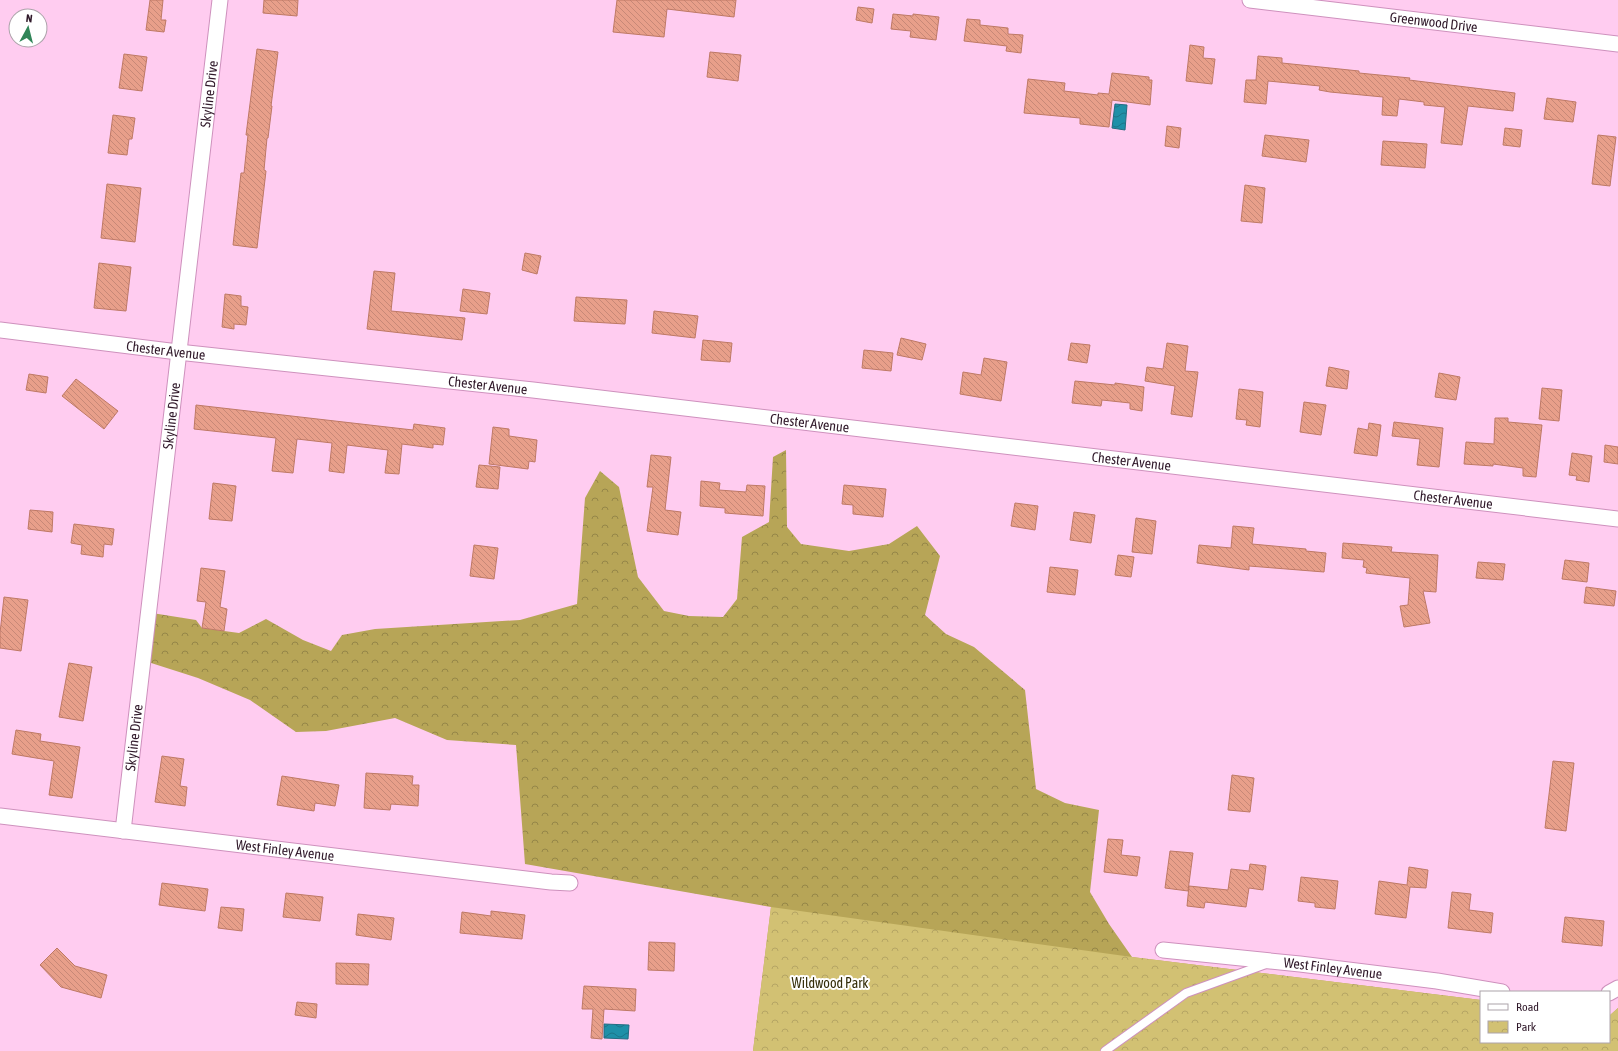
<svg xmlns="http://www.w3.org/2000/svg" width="1618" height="1051" font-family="'Asap Condensed',sans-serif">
<defs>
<pattern id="forest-crowns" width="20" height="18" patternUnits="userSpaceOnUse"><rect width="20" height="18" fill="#b7a557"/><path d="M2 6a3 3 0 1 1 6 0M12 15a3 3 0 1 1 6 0" fill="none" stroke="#958648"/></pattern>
<pattern id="park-crowns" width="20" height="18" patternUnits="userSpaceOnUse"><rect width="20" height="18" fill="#d2c173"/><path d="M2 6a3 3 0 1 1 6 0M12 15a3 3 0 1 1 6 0" fill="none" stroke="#b5a564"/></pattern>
<pattern id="water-waves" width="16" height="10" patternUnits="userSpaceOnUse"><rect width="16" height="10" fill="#1e90a8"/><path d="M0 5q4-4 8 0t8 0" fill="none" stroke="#1b7589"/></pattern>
<pattern id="building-back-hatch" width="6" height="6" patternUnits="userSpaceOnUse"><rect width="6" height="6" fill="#e89f8a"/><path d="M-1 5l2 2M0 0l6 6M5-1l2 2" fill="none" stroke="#c78877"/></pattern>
</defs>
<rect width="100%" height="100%" fill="#ffccf0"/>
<path fill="url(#forest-crowns)" d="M 786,450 L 787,527 L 801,544 L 849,551 L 889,544 L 917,526 L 940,556 L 925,615 L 946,634 L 974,647 L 1025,690 L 1036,789 L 1065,803 L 1099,810 L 1090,892 L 1109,924 L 1132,957 L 1481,1000 L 1481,1042 L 1609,1042 L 1609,1016 L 1618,1008 L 1618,1051 L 753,1051 L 771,907 L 525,864 L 516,745 L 447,740 L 395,718 L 326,731 L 296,732 L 250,700 L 198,678 L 148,662 L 152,613 L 196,620 L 202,628 L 239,633 L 266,619 L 303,640 L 331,651 L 342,635 L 375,629 L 520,620 L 577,604 L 585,498 L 600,471 L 619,487 L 638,577 L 664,611 L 689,616 L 723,617 L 737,599 L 742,537 L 769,522 L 773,457 Z"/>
<path fill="url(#park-crowns)" d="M 771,907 L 1132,957 L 1481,1000 L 1481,1042 L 1609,1042 L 1609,1016 L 1618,1008 L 1618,1051 L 753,1051 Z"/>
<path fill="url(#water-waves)" stroke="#236c82" d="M 1115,104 L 1127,105 L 1125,130 L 1112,128 Z
M 604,1024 L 629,1025 L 628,1039 L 604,1038 Z"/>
<path fill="url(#building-back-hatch)" stroke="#be7965" d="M 150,0 L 163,0 L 161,20 L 166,20 L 164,32 L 146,30 Z
M 264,0 L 298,0 L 297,16 L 263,13 Z
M 617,0 L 736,0 L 734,17 L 667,9 L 664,37 L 613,32 Z
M 858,7 L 874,9 L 872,23 L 856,20 Z
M 893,14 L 913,16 L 913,14 L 939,17 L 936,40 L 910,37 L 911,31 L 891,29 Z
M 967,19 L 980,20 L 980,25 L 1008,28 L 1008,34 L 1023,35 L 1021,53 L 1006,51 L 1007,46 L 964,41 Z
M 1190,45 L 1204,47 L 1203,58 L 1215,59 L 1212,84 L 1186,81 Z
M 257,49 L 278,52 L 271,106 L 272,106 L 268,138 L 267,138 L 264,170 L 266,171 L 257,248 L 233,245 L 241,173 L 244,173 L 248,135 L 246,135 Z
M 710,52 L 741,55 L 738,81 L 707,77 Z
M 124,54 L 147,57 L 142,91 L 119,88 Z
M 1258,56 L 1282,58 L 1282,63 L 1359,71 L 1359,73 L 1410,78 L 1409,80 L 1515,93 L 1513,111 L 1468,106 L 1462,145 L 1441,143 L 1445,107 L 1424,105 L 1424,102 L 1399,99 L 1397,116 L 1382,115 L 1383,97 L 1330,92 L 1319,90 L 1320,86 L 1268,81 L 1266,104 L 1244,102 L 1246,80 L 1256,80 Z
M 1112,73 L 1149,77 L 1149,80 L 1152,80 L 1150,105 L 1112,100 L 1109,127 L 1080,124 L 1080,118 L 1024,113 L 1028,79 L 1065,83 L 1064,91 L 1098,95 L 1098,93 L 1109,94 Z
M 1547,98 L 1576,102 L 1573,122 L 1544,119 Z
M 113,115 L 135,118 L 132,139 L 129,139 L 127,155 L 108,153 Z
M 1167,126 L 1181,128 L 1179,148 L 1165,146 Z
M 1505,128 L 1522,130 L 1520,147 L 1503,145 Z
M 1265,135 L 1309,140 L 1306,162 L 1262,156 Z
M 1598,135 L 1616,137 L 1610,186 L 1592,184 Z
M 1383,141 L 1427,144 L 1425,168 L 1381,165 Z
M 107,184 L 141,188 L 135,242 L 101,238 Z
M 1245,185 L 1265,188 L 1262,223 L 1241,221 Z
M 525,253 L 541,256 L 537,274 L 522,270 Z
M 99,263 L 131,267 L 126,311 L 94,308 Z
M 374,271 L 395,273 L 391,311 L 465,318 L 462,340 L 367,329 Z
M 463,289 L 490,293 L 487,314 L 460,311 Z
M 225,294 L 241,296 L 241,306 L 248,307 L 246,325 L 234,324 L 234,329 L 222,327 Z
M 576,297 L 627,300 L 625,324 L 574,321 Z
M 654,311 L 698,316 L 695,338 L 652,333 Z
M 901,338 L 926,344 L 922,360 L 897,355 Z
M 703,340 L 732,343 L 730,362 L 701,360 Z
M 1071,343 L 1090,345 L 1087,363 L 1068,360 Z
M 1167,343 L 1188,346 L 1185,371 L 1198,372 L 1192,417 L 1171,414 L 1175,386 L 1145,381 L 1147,367 L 1163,369 Z
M 864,350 L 893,353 L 891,371 L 862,368 Z
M 984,358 L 1007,362 L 1001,401 L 960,394 L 963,372 L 981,375 Z
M 1329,367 L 1349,371 L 1347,389 L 1326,386 Z
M 1439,373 L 1460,377 L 1456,400 L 1435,397 Z
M 29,374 L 48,377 L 46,393 L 26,390 Z
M 76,379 L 118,411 L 104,429 L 62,396 Z
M 1075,381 L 1115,385 L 1115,383 L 1144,387 L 1142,411 L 1130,409 L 1130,403 L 1102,400 L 1101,406 L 1072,403 Z
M 1542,388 L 1562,390 L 1559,421 L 1539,419 Z
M 1239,389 L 1263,392 L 1260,427 L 1246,425 L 1247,420 L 1236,419 Z
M 1304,402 L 1326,405 L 1321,435 L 1300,432 Z
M 196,405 L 413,430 L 414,424 L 445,428 L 443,445 L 433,444 L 433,448 L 402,444 L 399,474 L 385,473 L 388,450 L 347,445 L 344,473 L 329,471 L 332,443 L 297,439 L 293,473 L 272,471 L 276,438 L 194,429 Z
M 1495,418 L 1508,418 L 1508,422 L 1542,425 L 1536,477 L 1523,476 L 1523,468 L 1493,464 L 1493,466 L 1464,464 L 1466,442 L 1494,444 Z
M 1394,422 L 1443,428 L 1439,467 L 1417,465 L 1420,439 L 1392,436 Z
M 1369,423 L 1381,425 L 1377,456 L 1354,453 L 1358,428 L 1368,430 Z
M 493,427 L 509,429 L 509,436 L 537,440 L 535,462 L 529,461 L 528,469 L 489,464 Z
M 1605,445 L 1618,447 L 1618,464 L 1604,462 Z
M 1572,453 L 1592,456 L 1589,482 L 1576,480 L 1577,476 L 1569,475 Z
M 651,455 L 671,457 L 665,510 L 681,512 L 678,535 L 647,531 L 653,487 L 647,487 Z
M 479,465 L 500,467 L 498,489 L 476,487 Z
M 701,481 L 720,483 L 719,490 L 746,492 L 747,485 L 765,486 L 763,516 L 725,513 L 725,508 L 700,506 Z
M 213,483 L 236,486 L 232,521 L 209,519 Z
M 844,485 L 886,489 L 883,517 L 853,514 L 853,505 L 842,504 Z
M 1015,503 L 1038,506 L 1035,530 L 1011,526 Z
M 30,510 L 53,512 L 52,532 L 28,529 Z
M 1074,512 L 1095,515 L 1091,543 L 1070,540 Z
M 1136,518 L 1156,521 L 1152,554 L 1132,552 Z
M 74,524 L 114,529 L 112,545 L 104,544 L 103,557 L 81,554 L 82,545 L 71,543 Z
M 1233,526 L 1254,528 L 1252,544 L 1306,549 L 1306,551 L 1326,553 L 1324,572 L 1249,566 L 1249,570 L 1197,563 L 1199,545 L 1231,548 Z
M 1343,543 L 1392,547 L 1391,552 L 1438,555 L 1436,592 L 1423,591 L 1430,623 L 1404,627 L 1400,606 L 1408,605 L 1410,578 L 1366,573 L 1367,568 L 1363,567 L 1364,560 L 1342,558 Z
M 474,545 L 498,548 L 494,579 L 470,576 Z
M 1118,555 L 1134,557 L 1131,577 L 1115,575 Z
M 1565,560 L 1589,563 L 1587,582 L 1562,579 Z
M 1478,562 L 1505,564 L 1503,580 L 1476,578 Z
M 1050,567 L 1078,570 L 1075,595 L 1047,592 Z
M 201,568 L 225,571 L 220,607 L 227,609 L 224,631 L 202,628 L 206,602 L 197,601 Z
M 1586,587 L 1616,591 L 1614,606 L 1584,603 Z
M 4,597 L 28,600 L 21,651 L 0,648 L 0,633 Z
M 69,663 L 92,667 L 83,721 L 59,717 Z
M 16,730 L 41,734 L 40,741 L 80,747 L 72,798 L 49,795 L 54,761 L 12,754 Z
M 162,756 L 184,759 L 180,786 L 187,787 L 185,806 L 155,802 Z
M 1553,761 L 1574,763 L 1566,831 L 1545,828 Z
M 366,773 L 413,776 L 412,785 L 419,785 L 418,806 L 391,804 L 390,810 L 364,808 Z
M 1232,775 L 1254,778 L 1250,812 L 1228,810 Z
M 282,776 L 339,785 L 335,806 L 315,803 L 314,811 L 277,805 Z
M 1108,839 L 1123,840 L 1121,855 L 1140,857 L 1137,876 L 1104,872 Z
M 1170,851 L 1193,853 L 1188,891 L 1165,888 Z
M 1250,864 L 1266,866 L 1263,890 L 1249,888 L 1246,907 L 1205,902 L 1204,908 L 1187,906 L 1189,886 L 1228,890 L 1231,869 L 1249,871 Z
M 1409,867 L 1428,870 L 1426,888 L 1410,887 L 1406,918 L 1375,914 L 1379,881 L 1407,885 Z
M 1301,877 L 1338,881 L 1335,909 L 1315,907 L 1315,903 L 1298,901 Z
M 162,883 L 208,889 L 205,911 L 159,905 Z
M 1452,892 L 1471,894 L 1469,910 L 1493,913 L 1491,933 L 1448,928 Z
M 286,893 L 323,897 L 320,921 L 283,917 Z
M 221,907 L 244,909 L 242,931 L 218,928 Z
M 491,911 L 525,915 L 522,939 L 460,933 L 462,912 L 491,916 Z
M 358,914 L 394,918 L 391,940 L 356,935 Z
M 1565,917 L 1604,921 L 1602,946 L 1562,942 Z
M 649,942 L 675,943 L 674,971 L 648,970 Z
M 57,948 L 75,966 L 107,975 L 101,998 L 61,987 L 40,965 Z
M 336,963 L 369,964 L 368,985 L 336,984 Z
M 584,986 L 636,989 L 635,1011 L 604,1009 L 602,1039 L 591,1038 L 593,1009 L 582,1009 Z
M 297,1002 L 317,1004 L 316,1018 L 295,1015 Z"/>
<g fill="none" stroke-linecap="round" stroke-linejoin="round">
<defs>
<path id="lane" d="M 1105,1051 L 1186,993 L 1266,964"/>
<g id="street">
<path id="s1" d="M 1250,0 L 1618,44"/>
<path id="s2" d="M 0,330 L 178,352 L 533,390 L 1618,519"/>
<path id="s3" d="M 0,816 L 551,882 L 570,883"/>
<path id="s4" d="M 123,831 L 220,0"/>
<path id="s5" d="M 1163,950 L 1300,964 L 1437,981 L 1502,992"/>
<path d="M 1609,993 L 1618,988"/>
</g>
</defs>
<use href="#lane" stroke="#ce91bd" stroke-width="10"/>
<use href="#street" stroke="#ce91bd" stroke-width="17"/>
<use href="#lane" stroke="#fff" stroke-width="8"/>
<use href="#street" stroke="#fff" stroke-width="15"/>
</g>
<g text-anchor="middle" stroke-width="4" stroke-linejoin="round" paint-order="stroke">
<g font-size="14" fill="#30192a" stroke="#fff">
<text dy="5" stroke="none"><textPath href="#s1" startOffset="185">Greenwood Drive</textPath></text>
<text dy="5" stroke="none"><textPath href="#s4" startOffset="742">Skyline Drive</textPath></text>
<text dy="5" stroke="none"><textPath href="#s2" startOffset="167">Chester Avenue</textPath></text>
<text dy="5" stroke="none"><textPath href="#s2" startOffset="491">Chester Avenue</textPath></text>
<text dy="5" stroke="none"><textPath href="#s4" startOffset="418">Skyline Drive</textPath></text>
<text dy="5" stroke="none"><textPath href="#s2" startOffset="815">Chester Avenue</textPath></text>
<text dy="5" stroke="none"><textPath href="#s2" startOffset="1139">Chester Avenue</textPath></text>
<text dy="5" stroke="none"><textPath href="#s2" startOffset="1463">Chester Avenue</textPath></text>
<text dy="5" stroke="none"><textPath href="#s4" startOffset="94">Skyline Drive</textPath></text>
<text dy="5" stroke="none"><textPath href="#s3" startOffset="287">West Finley Avenue</textPath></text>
<text dy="5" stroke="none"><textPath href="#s5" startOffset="171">West Finley Avenue</textPath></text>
</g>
<g font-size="14" fill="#342d09" stroke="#fff">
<text x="830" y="988">Wildwood Park</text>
</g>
</g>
<rect x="1480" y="991" width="130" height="52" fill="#ffffff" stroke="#aca3aa"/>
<rect x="1488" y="1004" width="20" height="6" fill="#ffffff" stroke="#aca3aa"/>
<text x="1516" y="1011" font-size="12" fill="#30192a">Road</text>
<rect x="1488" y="1021" width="20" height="12" fill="url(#park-crowns)" stroke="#aca3aa"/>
<text x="1516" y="1031" font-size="12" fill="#30192a">Park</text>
<g transform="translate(28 28) rotate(7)"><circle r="19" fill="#ffffff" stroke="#aca3aa"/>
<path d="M0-3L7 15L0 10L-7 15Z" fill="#308558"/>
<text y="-6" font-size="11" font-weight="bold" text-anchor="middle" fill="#30192a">N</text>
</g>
</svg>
